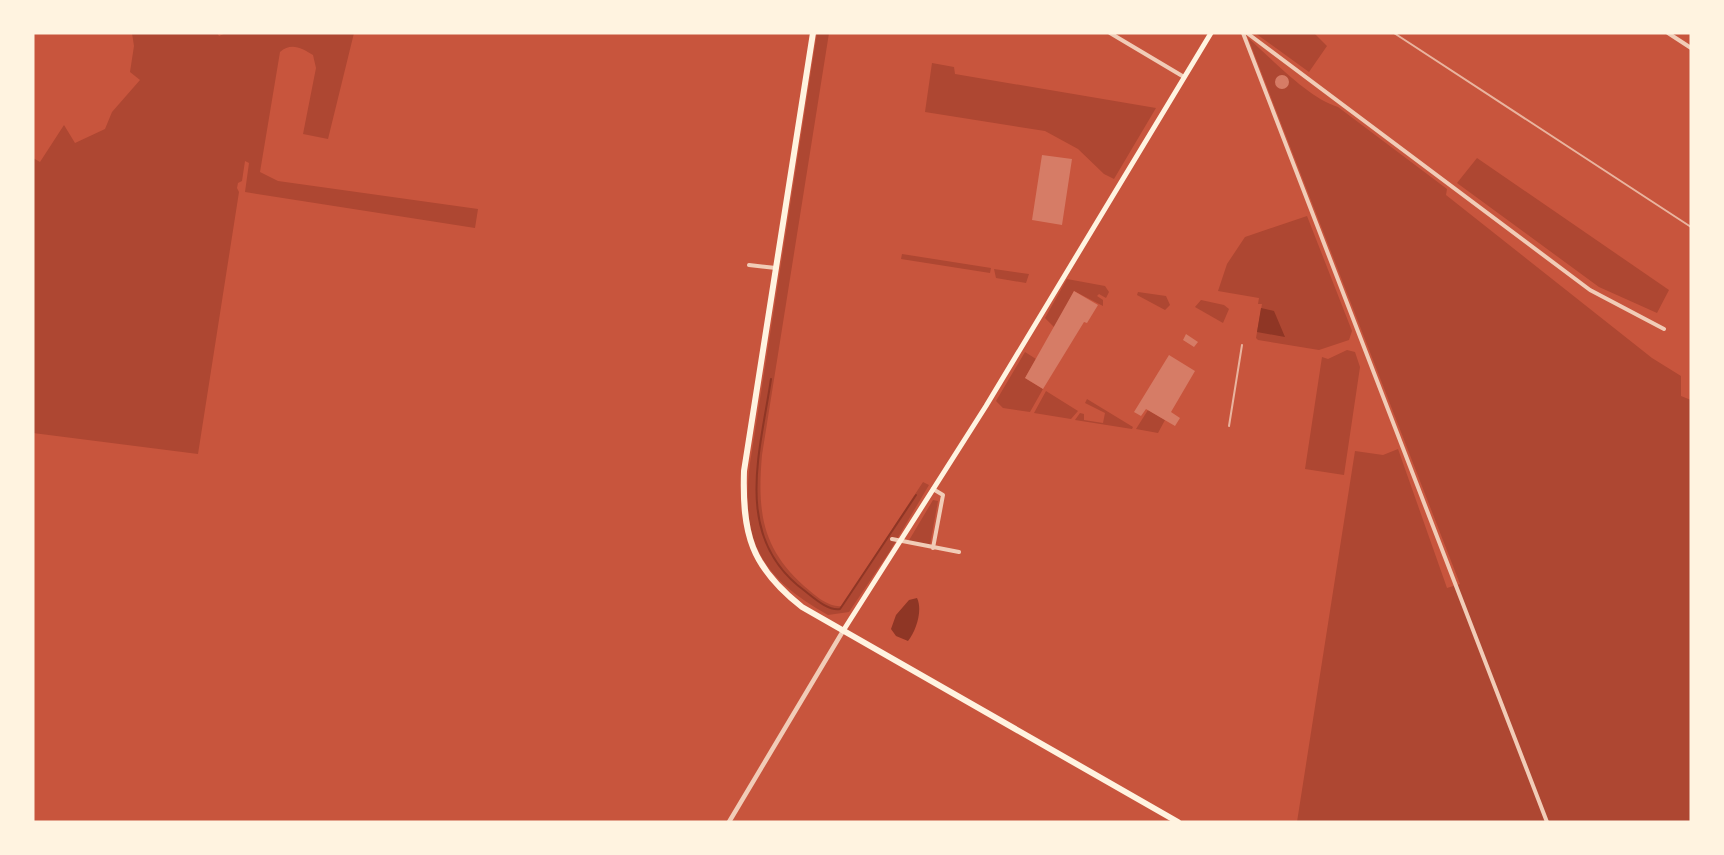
<svg xmlns="http://www.w3.org/2000/svg" width="1724" height="855" font-family="'Nunito Sans',sans-serif">
<rect width="100%" height="100%" fill="#c8553d"/>
<path fill="#ae4732" d="M 132,33 L 217,33 L 219,36 L 226,33 L 354,33 L 328,139 L 303,134 L 316,68 L 313,55 C 302,48 291,42 280,52 L 260,172 L 278,181 L 478,209 L 475,228 L 245,192 L 249,163 L 245,161 L 242,181 L 238,183 L 237,188 L 239,192 L 198,454 L 33,433 L 33,158 L 40,162 L 64,125 L 75,143 L 105,129 L 112,112 L 140,80 L 130,72 L 134,46 Z
M 817,33 L 829,33 L 762,455 C 757,514 762,551 810,591 C 818,598 831,608 842,606 L 923,482 L 929,485 L 890,551 L 849,612 L 828,615 C 761,577 740,542 750,463 Z
M 1255,33 L 1314,33 L 1327,46 L 1309,72 Z
M 1248,38 C 1271,58 1308,98 1338,107 L 1447,189 L 1446,195 L 1652,358 L 1681,376 L 1681,396 L 1691,400 L 1691,822 L 1297,822 L 1355,451 L 1383,455 L 1398,449 L 1447,588 L 1460,584 Z
M 932,63 L 954,67 L 955,74 L 1156,108 L 1114,179 L 1104,174 L 1078,149 L 1045,131 L 925,112 Z
M 1477,158 L 1669,290 L 1657,313 L 1599,287 L 1457,183 Z
M 1307,216 L 1352,331 L 1349,340 L 1319,350 L 1258,340 L 1256,338 L 1262,304 L 1258,304 L 1259,298 L 1218,291 L 1227,264 L 1245,237 Z
M 902,254 L 991,268 L 990,273 L 901,259 Z
M 994,269 L 1029,274 L 1026,283 L 996,278 Z
M 1067,279 L 1105,286 L 1109,292 L 1106,298 L 1099,294 L 1097,296 L 1103,300 L 1103,306 L 1074,291 L 1055,328 L 1045,318 Z
M 1138,292 L 1166,296 L 1170,305 L 1165,310 L 1137,295 Z
M 1201,300 L 1224,305 L 1229,309 L 1223,323 L 1195,307 Z
M 1347,350 L 1355,352 L 1360,367 L 1344,475 L 1305,469 L 1322,357 L 1328,359 Z
M 1025,352 L 1036,359 L 1025,378 L 1043,389 L 1030,412 L 1003,408 L 996,401 Z
M 1046,391 L 1078,411 L 1071,419 L 1034,413 Z
M 1087,399 L 1133,427 L 1132,429 L 1075,420 L 1080,413 L 1084,414 L 1084,420 L 1103,423 L 1105,413 L 1085,403 Z
M 1148,410 L 1165,420 L 1158,433 L 1136,429 Z
M 933,500 L 938,501 L 930,545 L 908,542 Z"/>
<path fill="#8f3625" d="M 1261,308 L 1274,311 L 1285,337 L 1257,332 Z
M 917,598 C 923,610 916,631 908,641 L 896,636 L 891,629 L 896,615 L 909,600 Z"/>
<g fill="none" stroke-linecap="round" stroke-linejoin="round">
<path stroke="#8f3625" stroke-width="2" d="M 771,379 C 760,453 732,538 805,591 C 814,598 828,611 840,609 L 916,495"/>
</g>
<path fill="#d67c66" d="M1275 82a7 7 0 1 1 14 0a7 7 0 1 1-14 0Z
M 1042,155 L 1072,159 L 1062,225 L 1032,220 Z
M 1074,291 L 1098,305 L 1087,323 L 1084,322 L 1043,389 L 1025,378 Z
M 1186,334 L 1198,342 L 1194,347 L 1183,340 Z
M 1169,355 L 1195,371 L 1171,412 L 1180,418 L 1175,426 L 1146,409 L 1141,416 L 1134,412 Z"/>
<g fill="none" stroke-linecap="round" stroke-linejoin="round">
<path stroke="#f1ccb7" stroke-width="4" d="M 1110,33 L 1184,77
M 1243,33 L 1547,822
M 1247,33 L 1590,290 L 1664,329
M 1668,33 L 1691,48
M 749,265 L 776,268
M 933,489 L 943,495 L 933,548
M 892,539 L 959,552"/>
<path stroke="#f1ccb7" stroke-width="4.5" d="M 729,822 L 843,631"/>
<path stroke="#fff3e0" stroke-width="5" d="M 843,631 L 986,406 L 1211,33"/>
<path stroke="#fff3e0" stroke-width="6" d="M 813,33 L 744,471 C 742,534 751,567 802,607 L 1178,822"/>
<path stroke="#e9b49f" stroke-width="2" d="M 1394,33 L 1691,227
M 1229,426 L 1242,345"/>
</g>
<rect width="1724" height="855" fill="none" stroke="#fff3e0" stroke-width="69"/>
</svg>
